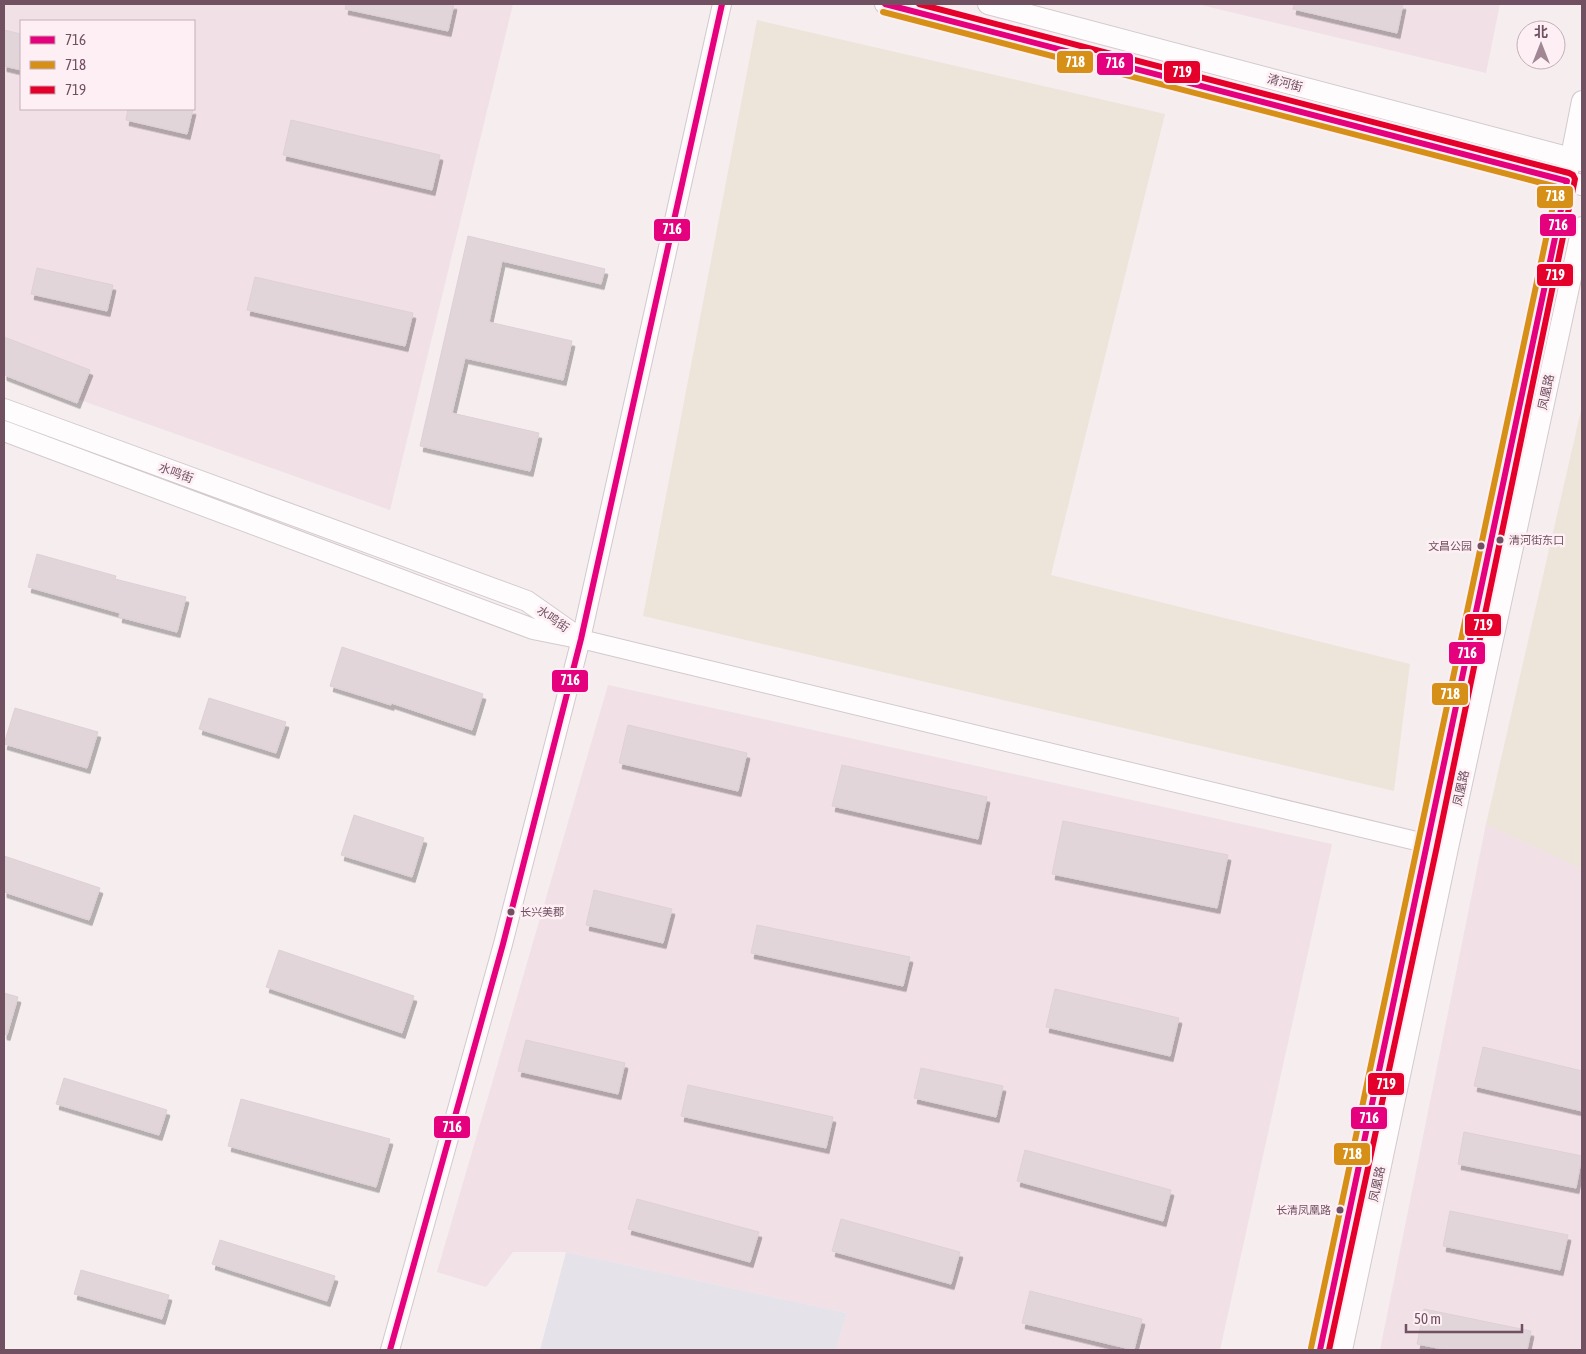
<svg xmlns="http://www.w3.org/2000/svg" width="1586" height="1354" font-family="'Asap Condensed','Noto Sans SC',sans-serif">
<defs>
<filter id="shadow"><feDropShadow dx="3" dy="5.5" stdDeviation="0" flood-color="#0004"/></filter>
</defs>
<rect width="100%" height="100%" fill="#f6edef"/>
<path fill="#f1e0e6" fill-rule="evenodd" d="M 4,4 L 513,4 L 390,510 L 4,373 ZM 21,21 L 194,21 L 194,109 L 21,109 Z
M 1197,4 L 1500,4 L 1486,73 Z
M 608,685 L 1332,844 L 1220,1350 L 836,1350 L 847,1313 L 566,1252 L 513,1252 L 486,1287 L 437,1272 Z
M 1486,824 L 1582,869 L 1582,1350 L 1380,1350 Z"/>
<path fill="#e6e2ea" d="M 566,1252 L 847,1313 L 836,1350 L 540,1350 Z"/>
<path fill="#ede4da" d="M 757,20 L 1165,114 L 1051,575 L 1410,664 L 1394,791 L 643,616 Z
M 1582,406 L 1582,869 L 1486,824 Z"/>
<path fill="#e2d5da" stroke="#ded0d6" filter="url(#shadow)" d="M 346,4 L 454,4 L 448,31 L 345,9 Z
M 1294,4 L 1403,4 L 1397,33 L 1293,9 Z
M 4,30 L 21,34 L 21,70 L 4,66 Z
M 128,109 L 193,109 L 187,134 L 126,120 Z
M 291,120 L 440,155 L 432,190 L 283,155 Z
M 468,236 L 605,269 L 601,284 L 502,261 L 489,322 L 572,341 L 563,380 L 465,358 L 452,413 L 539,433 L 530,471 L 420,446 Z
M 37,268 L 113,285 L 107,311 L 31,294 Z
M 255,277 L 413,313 L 405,346 L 247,310 Z
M 4,337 L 90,370 L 77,403 L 4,375 Z
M 37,554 L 116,576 L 115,579 L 186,597 L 177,632 L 119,617 L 120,613 L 28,587 Z
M 342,647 L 483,694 L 472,730 L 391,703 L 391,705 L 330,686 Z
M 209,698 L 286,722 L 276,753 L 199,729 Z
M 15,708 L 98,732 L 87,768 L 4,744 Z
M 628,725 L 747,753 L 738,791 L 619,763 Z
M 842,765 L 987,797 L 978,839 L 832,806 Z
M 354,815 L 424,838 L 412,877 L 341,855 Z
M 1063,821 L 1228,855 L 1217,908 L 1052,874 Z
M 4,856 L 100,888 L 89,920 L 4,892 Z
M 594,890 L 672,909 L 663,943 L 586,925 Z
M 757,925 L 910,957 L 903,986 L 751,953 Z
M 279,950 L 414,996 L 402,1033 L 266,987 Z
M 1055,989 L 1179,1018 L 1170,1056 L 1046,1027 Z
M 4,993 L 18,997 L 7,1035 L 4,1034 Z
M 526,1040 L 625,1063 L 618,1094 L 518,1071 Z
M 1483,1047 L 1582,1071 L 1582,1111 L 1474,1086 Z
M 921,1068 L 1003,1086 L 996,1117 L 914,1098 Z
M 64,1078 L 167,1110 L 159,1135 L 56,1104 Z
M 688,1085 L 833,1117 L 826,1148 L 681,1116 Z
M 241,1099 L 390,1139 L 376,1187 L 228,1146 Z
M 1464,1132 L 1582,1156 L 1576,1188 L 1458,1164 Z
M 1025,1150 L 1171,1190 L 1163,1221 L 1017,1181 Z
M 637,1199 L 759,1232 L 750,1262 L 628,1229 Z
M 1450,1211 L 1568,1235 L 1560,1270 L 1443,1246 Z
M 841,1219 L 960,1252 L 951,1284 L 832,1251 Z
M 220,1240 L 335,1276 L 327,1301 L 212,1264 Z
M 81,1270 L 169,1295 L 162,1319 L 74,1294 Z
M 1030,1291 L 1142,1319 L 1134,1350 L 1022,1323 Z
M 1424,1309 L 1531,1331 L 1527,1350 L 1447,1350 L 1417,1344 Z"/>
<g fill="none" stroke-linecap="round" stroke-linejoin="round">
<defs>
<path id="tertiary" d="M 581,639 L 1441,847
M 390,1350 L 503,944 L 581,639 L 722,4"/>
<path id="secondary" d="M 885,4 L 1582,185
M 988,4 L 1582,161
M 4,409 L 527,601 L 581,639
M 4,431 L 533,629 L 573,637
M 1320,1350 L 1428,844 L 1564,192 L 1582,101
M 1342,1350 L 1448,848 L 1582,227"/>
</defs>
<use href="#tertiary" stroke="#d3c9cd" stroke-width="20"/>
<use href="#secondary" stroke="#d4cace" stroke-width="22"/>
<use href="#tertiary" stroke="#fefcfd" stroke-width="18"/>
<use href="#secondary" stroke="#fefcfd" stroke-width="20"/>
<defs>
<path id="bus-1" d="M 885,4 L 1567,181 L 1320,1350
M 390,1350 L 503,944 L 581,639 L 722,4"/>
<path id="bus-2" d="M 883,12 L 1557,187 L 1311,1348"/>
<path id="bus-3" d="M 919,4 L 1569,173 L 1573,175 L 1575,179 L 1437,846 L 1329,1350"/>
</defs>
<use href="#bus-1" stroke="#fdeff3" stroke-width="10"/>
<use href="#bus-2" stroke="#fdeff3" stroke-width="10"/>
<use href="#bus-3" stroke="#fdeff3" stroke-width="10"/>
<use href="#bus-1" stroke="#e5007d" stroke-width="6"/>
<use href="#bus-2" stroke="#d69018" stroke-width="6"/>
<use href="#bus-3" stroke="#e4002b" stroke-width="6"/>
</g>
<g fill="#715062" stroke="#fdeff3" stroke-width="2">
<circle cx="1500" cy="540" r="4.5"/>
<circle cx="1481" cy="546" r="4.5"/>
<circle cx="511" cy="912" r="4.5"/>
<circle cx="1340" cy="1210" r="4.5"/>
</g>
<g text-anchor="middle" stroke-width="5" stroke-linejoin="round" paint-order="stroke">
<g font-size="11" fill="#715062" stroke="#fdeff3" text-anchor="start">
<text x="1509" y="544">清河街东口</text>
<text x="1472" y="550" text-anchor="end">文昌公园</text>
<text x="520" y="916">长兴美郡</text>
<text x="1331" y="1214" text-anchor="end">长清凤凰路</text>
</g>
<g font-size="12" fill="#715062" stroke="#fdeff3">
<text transform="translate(1285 83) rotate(15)" y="4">清河街</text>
<text transform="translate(1546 392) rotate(-78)" y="4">凤凰路</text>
<text transform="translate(176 473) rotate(20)" y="4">水鸣街</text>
<text transform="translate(553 619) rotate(35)" y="4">水鸣街</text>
<text transform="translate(1461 788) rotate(-78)" y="4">凤凰路</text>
<text transform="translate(1377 1184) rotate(-78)" y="4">凤凰路</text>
</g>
</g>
<g stroke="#fdeff3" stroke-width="2">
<rect x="1056" y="50" width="38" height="24" rx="5" fill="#d69018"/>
<rect x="1096" y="52" width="38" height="24" rx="5" fill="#e5007d"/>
<rect x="1163" y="60" width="38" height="24" rx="5" fill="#e4002b"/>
<rect x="1536" y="185" width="38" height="24" rx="5" fill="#d69018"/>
<rect x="1539" y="213" width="38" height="24" rx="5" fill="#e5007d"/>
<rect x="653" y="218" width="38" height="24" rx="5" fill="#e5007d"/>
<rect x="1536" y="263" width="38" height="24" rx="5" fill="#e4002b"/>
<rect x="1464" y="613" width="38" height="24" rx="5" fill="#e4002b"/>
<rect x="1448" y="641" width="38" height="24" rx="5" fill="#e5007d"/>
<rect x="551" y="669" width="38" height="24" rx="5" fill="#e5007d"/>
<rect x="1431" y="682" width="38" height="24" rx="5" fill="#d69018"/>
<rect x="1367" y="1072" width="38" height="24" rx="5" fill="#e4002b"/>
<rect x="1350" y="1106" width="38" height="24" rx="5" fill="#e5007d"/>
<rect x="433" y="1115" width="38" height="24" rx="5" fill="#e5007d"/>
<rect x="1333" y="1142" width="38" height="24" rx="5" fill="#d69018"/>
</g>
<g font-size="14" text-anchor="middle" font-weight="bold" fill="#fff">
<text x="1075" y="67">718</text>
<text x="1115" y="68">716</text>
<text x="1182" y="77">719</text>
<text x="1555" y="201">718</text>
<text x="1558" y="230">716</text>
<text x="672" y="234">716</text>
<text x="1555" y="280">719</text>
<text x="1483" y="630">719</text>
<text x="1467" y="658">716</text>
<text x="570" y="685">716</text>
<text x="1450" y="699">718</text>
<text x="1386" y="1089">719</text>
<text x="1369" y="1123">716</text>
<text x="452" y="1132">716</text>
<text x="1352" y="1159">718</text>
</g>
<rect width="1586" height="1354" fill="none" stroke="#715062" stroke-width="10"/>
<rect x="20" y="20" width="175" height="90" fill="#fdeff3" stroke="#c5afb9"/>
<rect x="30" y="36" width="25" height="8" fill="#e5007d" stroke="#c5afb9"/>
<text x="65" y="45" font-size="15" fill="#715062">716</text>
<rect x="30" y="61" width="25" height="8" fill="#d69018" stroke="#c5afb9"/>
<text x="65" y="70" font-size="15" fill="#715062">718</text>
<rect x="30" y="86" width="25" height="8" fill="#e4002b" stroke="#c5afb9"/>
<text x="65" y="95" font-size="15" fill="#715062">719</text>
<g transform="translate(1541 45)"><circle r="24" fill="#fdeff3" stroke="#c5afb9"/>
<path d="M0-4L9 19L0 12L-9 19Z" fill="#a08793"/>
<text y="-8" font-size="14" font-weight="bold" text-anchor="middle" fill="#715062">北</text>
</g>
<path d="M1406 1324v8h116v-8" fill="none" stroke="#715062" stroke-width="2.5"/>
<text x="1414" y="1324" font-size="15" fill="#715062" stroke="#fdeff3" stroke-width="4" paint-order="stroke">50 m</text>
</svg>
